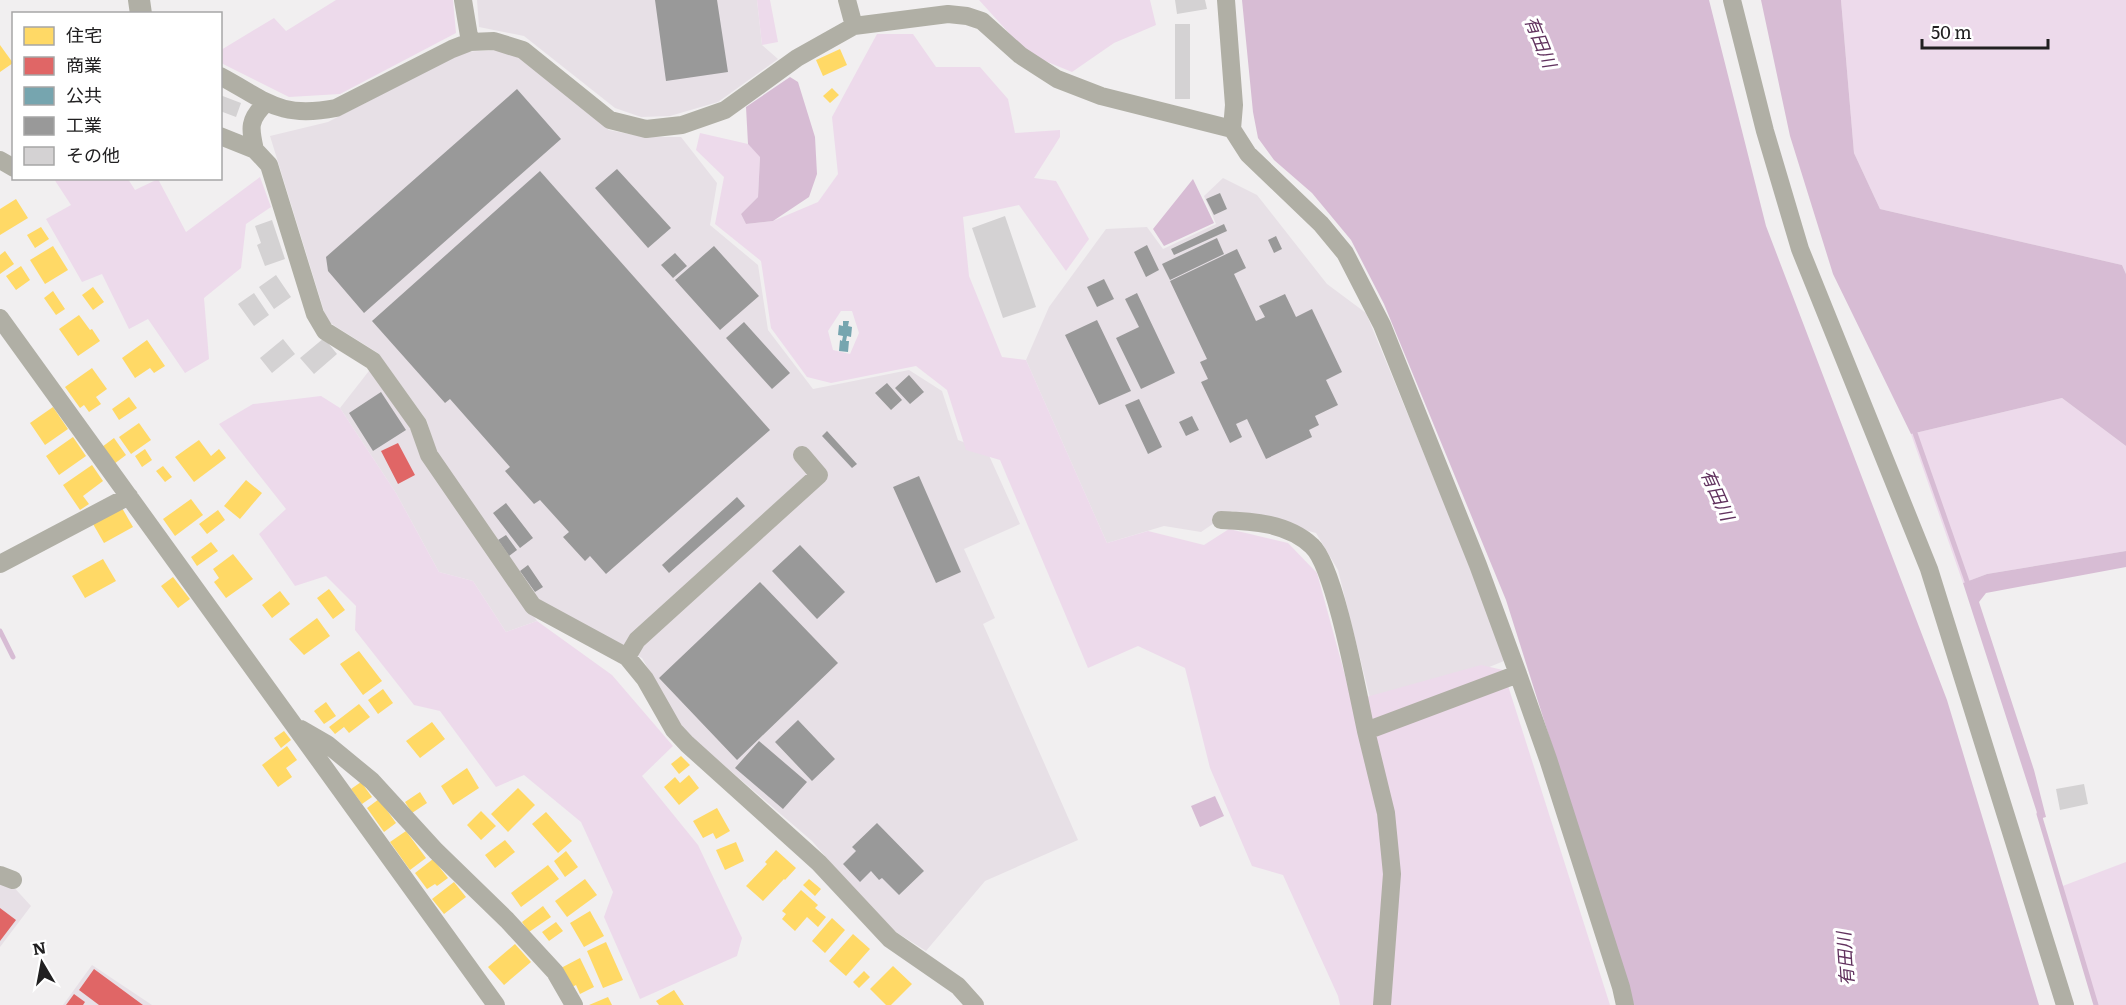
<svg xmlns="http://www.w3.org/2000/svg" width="2126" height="1005" font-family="Literata,'Noto Sans JP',serif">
<rect width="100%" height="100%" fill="#f1eff0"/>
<path fill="#e7e0e6" d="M 477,0 L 757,0 L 762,45 L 778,59 L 718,102 L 670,116 L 641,117 L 615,108 L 524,36 L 479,27 Z
M 496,50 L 520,58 L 609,130 L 644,137 L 681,137 L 717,183 L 710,225 L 758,265 L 768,330 L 813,389 L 909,370 L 942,391 L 958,440 L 987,451 L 1020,524 L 964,549 L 995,618 L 983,624 L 1078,840 L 985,881 L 926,951 L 885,925 L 812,841 L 683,730 L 642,658 L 538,604 L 438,461 L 427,421 L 378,353 L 327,321 L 270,136 L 328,122 L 463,52 Z
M 1223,178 L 1257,195 L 1327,284 L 1366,313 L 1474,575 L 1504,661 L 1374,714 L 1338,570 L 1316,533 L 1232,511 L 1201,532 L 1164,526 L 1107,543 L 1026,360 L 1049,307 L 1106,229 L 1147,227 L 1163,249 L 1216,224 L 1204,196 Z
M 372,367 L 414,426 L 421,451 L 537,621 L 506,632 L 473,581 L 439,572 L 396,493 L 340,408 Z
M 0,881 L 10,883 L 31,906 L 0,947 Z
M 92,965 L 152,1005 L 63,1005 Z"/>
<path fill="#eddaeb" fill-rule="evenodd" d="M 336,0 L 453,0 L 456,33 L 340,94 L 289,97 L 221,63 L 221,50 L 274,18 L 286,31 Z
M 757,0 L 770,0 L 778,42 L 762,45 Z
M 979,0 L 1150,0 L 1156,25 L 1114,43 L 1072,72 L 1028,54 Z
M 1841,0 L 2126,0 L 2126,274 L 2122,265 L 1880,209 L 1854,153 Z
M 877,34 L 913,34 L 936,67 L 980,67 L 1008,99 L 1015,133 L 1060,130 L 1060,137 L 1034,178 L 1056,181 L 1089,239 L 1066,271 L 1019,205 L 963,217 L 969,276 L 1002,357 L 1026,360 L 1107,543 L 1148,531 L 1204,545 L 1229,529 L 1288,543 L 1317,573 L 1352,701 L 1481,665 L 1503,670 L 1610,1005 L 1340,1005 L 1338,996 L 1283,875 L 1252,866 L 1210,768 L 1185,668 L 1138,646 L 1088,668 L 1000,460 L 966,450 L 947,390 L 916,366 L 831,383 L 807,377 L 771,328 L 761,261 L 715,224 L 724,177 L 696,150 L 700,133 L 748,144 L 760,156 L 758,197 L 741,214 L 746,224 L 773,221 L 818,202 L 838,174 L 832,117 ZM 841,311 L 852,311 L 859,333 L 850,354 L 833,350 L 828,331 Z
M 260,177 L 271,207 L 246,224 L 241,268 L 204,298 L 209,359 L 185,373 L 148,319 L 129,329 L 102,274 L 82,282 L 46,219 L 71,205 L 54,179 L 128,179 L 135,190 L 158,179 L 186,232 Z
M 321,396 L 340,408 L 396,493 L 439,572 L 473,581 L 506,632 L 537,621 L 612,675 L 673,746 L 642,776 L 698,845 L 742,938 L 737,956 L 640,999 L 604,917 L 613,892 L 581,822 L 524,775 L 496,787 L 440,711 L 414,705 L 355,630 L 356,606 L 326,576 L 295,586 L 259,534 L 286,509 L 219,424 L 253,404 Z
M 2062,398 L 2126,446 L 2126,551 L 1987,574 L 1963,583 L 1911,434 Z
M 2126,862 L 2126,1005 L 2096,1005 L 2060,887 Z"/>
<path fill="#d7bcd4" d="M 1242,0 L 1709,0 L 1766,226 L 1947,700 L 2039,1005 L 1634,1005 L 1506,600 L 1384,304 L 1351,240 L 1312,193 L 1274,160 L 1258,138 L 1253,112 Z
M 1761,0 L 1841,0 L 1854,153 L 1880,209 L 2122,265 L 2126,274 L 2126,446 L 2062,398 L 1911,434 L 1833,274 L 1790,136 Z
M 790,77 L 798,82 L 815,137 L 817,174 L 809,197 L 773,221 L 746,224 L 741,214 L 758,197 L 760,157 L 748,144 L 746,107 Z
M 1193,179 L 1214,223 L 1164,246 L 1153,229 Z
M 2126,551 L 2126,567 L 1986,593 L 1979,602 L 2034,770 L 2046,817 L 2039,819 L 1963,583 L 1987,574 Z
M 1215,796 L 1224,816 L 1200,827 L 1191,806 Z"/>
<path fill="#ffd966" d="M 0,45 L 13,63 L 0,72 Z
M 840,49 L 847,65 L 823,76 L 816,60 Z
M 832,88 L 839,95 L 830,103 L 823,96 Z
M 16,199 L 28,218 L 0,235 L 0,209 Z
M 41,227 L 49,239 L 35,248 L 27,235 Z
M 53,246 L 68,270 L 45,284 L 30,260 Z
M 5,251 L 14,264 L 0,274 L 0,255 Z
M 21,266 L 30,280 L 16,290 L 6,276 Z
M 93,287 L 104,302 L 93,310 L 82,295 Z
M 53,291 L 65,309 L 56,315 L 44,298 Z
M 79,315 L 90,330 L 92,329 L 100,341 L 78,356 L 59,329 Z
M 147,340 L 165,366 L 154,373 L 150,368 L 135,378 L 122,358 Z
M 92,368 L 107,389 L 96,397 L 101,404 L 89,412 L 84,405 L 80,408 L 65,387 Z
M 129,397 L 137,408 L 119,420 L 112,409 Z
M 53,407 L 68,429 L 45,445 L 30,423 Z
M 139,423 L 151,440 L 131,454 L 119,437 Z
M 73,437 L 86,456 L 59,475 L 46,456 Z
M 114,438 L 126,455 L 114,464 L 102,447 Z
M 199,440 L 211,456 L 219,449 L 226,458 L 194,482 L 175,457 Z
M 145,449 L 152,460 L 142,467 L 135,456 Z
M 92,465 L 103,481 L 83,496 L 89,504 L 80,510 L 63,485 Z
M 163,466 L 172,477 L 165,482 L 156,471 Z
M 246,480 L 262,493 L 240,519 L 224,506 Z
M 191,499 L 203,515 L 175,536 L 163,519 Z
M 122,508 L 133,527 L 104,543 L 93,524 Z
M 218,510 L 225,520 L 207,534 L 199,524 Z
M 211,542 L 218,551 L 197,566 L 191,557 Z
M 233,554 L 253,579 L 226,598 L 214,582 L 219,578 L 213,569 Z
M 103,559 L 116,581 L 85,598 L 72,576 Z
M 173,577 L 190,599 L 178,608 L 161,586 Z
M 329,589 L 345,610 L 333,619 L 317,598 Z
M 280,591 L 290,604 L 272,618 L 262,605 Z
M 317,618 L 330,636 L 304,655 L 289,639 Z
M 359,651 L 382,681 L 363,695 L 340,664 Z
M 383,689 L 393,703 L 378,714 L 368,700 Z
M 326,702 L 336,716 L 324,724 L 314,711 Z
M 359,704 L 370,717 L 349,733 L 344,727 L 335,734 L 329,727 Z
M 432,722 L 445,739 L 420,758 L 406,741 Z
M 284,731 L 291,740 L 281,748 L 274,738 Z
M 287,746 L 297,760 L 286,768 L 292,777 L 278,787 L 262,765 Z
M 681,756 L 690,765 L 679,774 L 671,764 Z
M 467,768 L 479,788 L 453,805 L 441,786 Z
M 689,775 L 699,788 L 679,805 L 664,787 L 675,777 L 680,783 Z
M 361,782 L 372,797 L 362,804 L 351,789 Z
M 518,788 L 535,805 L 508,832 L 491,814 Z
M 420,792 L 427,803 L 412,813 L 405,802 Z
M 379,799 L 396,823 L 384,832 L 367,808 Z
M 717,808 L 730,831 L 716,839 L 713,833 L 703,838 L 693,821 Z
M 481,811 L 496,826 L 481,840 L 467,825 Z
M 546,812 L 572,841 L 558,853 L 532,824 Z
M 406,831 L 426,858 L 410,870 L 390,842 Z
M 505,840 L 515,852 L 495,868 L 485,855 Z
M 736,842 L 744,861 L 725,870 L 716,850 Z
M 776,850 L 796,868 L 785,880 L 784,879 L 763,901 L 746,886 L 767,864 L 765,862 Z
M 566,851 L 578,867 L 565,877 L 554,861 Z
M 433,859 L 448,878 L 437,886 L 435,884 L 427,889 L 415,873 Z
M 548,865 L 559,879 L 521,907 L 511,893 Z
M 585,879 L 597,895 L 567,917 L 555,901 Z
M 809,879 L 821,889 L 815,896 L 803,885 Z
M 454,882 L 466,897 L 444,914 L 432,899 Z
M 801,890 L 818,905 L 815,908 L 826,917 L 818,927 L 807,917 L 795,931 L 782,919 L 786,914 L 782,911 Z
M 543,906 L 551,917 L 529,932 L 522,922 Z
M 590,911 L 604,936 L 584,947 L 570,923 Z
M 832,918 L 845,930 L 825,953 L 812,941 Z
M 556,922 L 563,931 L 549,941 L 542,932 Z
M 853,934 L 870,949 L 846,976 L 829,961 Z
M 606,942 L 623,980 L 603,988 L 587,951 Z
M 515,944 L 531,962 L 504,985 L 488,967 Z
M 580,958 L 594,987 L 580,994 L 576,985 L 570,988 L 561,968 Z
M 893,966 L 912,984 L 891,1005 L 886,1005 L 870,989 Z
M 864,971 L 870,977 L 859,988 L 853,982 Z
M 674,990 L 684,1005 L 659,1005 L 656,1001 Z
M 608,997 L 612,1005 L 589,1005 Z"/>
<path fill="#e06666" d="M 398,443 L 415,475 L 398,484 L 381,451 Z
M 0,908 L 16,920 L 0,941 Z
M 94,969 L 143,1005 L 99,1005 L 79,990 Z
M 74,994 L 85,1002 L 83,1005 L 66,1005 Z"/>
<path fill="#76a5af" d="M 843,321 L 849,321 L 848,326 L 852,327 L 851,337 L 847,336 L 846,341 L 849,341 L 848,352 L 839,351 L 840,340 L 842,341 L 843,336 L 838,335 L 839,325 L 843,326 Z"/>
<path fill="#999" d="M 655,0 L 717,0 L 728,72 L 666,81 Z
M 517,89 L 561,139 L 364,313 L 328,271 L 326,257 Z
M 617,169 L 671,228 L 648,248 L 595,188 Z
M 540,171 L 770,430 L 606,574 L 590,556 L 585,561 L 563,537 L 569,532 L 540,500 L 534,504 L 505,471 L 510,467 L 450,399 L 445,403 L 372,321 Z
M 1220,193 L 1227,209 L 1214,215 L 1206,199 Z
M 1224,224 L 1227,231 L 1174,255 L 1171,249 Z
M 1276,236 L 1282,249 L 1274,253 L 1268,240 Z
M 1217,238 L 1224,254 L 1170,280 L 1162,264 Z
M 1147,245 L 1159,270 L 1146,277 L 1134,252 Z
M 714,246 L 759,296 L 720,330 L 675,280 Z
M 1237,249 L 1246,268 L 1234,274 L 1256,321 L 1265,317 L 1259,306 L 1285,294 L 1296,317 L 1312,309 L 1342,372 L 1326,380 L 1338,405 L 1315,416 L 1319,425 L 1309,430 L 1312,437 L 1266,459 L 1247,419 L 1236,424 L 1242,437 L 1230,443 L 1201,382 L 1208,379 L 1200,362 L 1207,359 L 1170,281 Z
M 675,253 L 687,266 L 673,278 L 661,265 Z
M 1104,279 L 1114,299 L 1097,307 L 1087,287 Z
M 1137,293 L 1175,373 L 1141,389 L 1116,338 L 1139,327 L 1125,299 Z
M 1097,320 L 1131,391 L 1099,405 L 1065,335 Z
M 744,322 L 790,373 L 772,389 L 726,338 Z
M 909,375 L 924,392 L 910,404 L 895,388 Z
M 887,383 L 902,400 L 891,410 L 875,393 Z
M 381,392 L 406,430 L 373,451 L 349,413 Z
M 1139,399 L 1162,447 L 1148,454 L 1125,405 Z
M 1192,416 L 1199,430 L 1186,436 L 1179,422 Z
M 827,431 L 857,464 L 852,468 L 822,436 Z
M 919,476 L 961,572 L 936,583 L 893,487 Z
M 737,497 L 745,506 L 669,573 L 662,565 Z
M 506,503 L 533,538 L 520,548 L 493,513 Z
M 506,535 L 517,550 L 509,556 L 498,540 Z
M 800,545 L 845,592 L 817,619 L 772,571 Z
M 528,565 L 543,587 L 535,592 L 520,571 Z
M 760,582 L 838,663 L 737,760 L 659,678 Z
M 798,720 L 835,759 L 812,781 L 775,742 Z
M 759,741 L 807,782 L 783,809 L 735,768 Z
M 877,823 L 924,871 L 899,895 L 882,878 L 879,880 L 871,871 L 860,882 L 843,864 L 856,851 L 852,847 Z"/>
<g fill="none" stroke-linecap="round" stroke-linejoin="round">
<path stroke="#d7bcd4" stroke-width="5" d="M 1915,433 L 1969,587
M 0,631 L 13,657
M 2039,814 L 2096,1005"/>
</g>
<path fill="#d4d2d3" d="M 1175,0 L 1205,0 L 1207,9 L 1177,14 Z
M 1175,24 L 1190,24 L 1190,99 L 1175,99 Z
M 220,95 L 241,103 L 236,117 L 220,111 Z
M 1005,216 L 1036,307 L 1003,318 L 972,228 Z
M 272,220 L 285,259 L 265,266 L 257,245 L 261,243 L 255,226 Z
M 276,275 L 291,297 L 274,309 L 259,287 Z
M 254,293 L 269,315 L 254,326 L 238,304 Z
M 324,338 L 337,354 L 314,374 L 300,358 Z
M 283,339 L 295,354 L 272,373 L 260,358 Z
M 2084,784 L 2088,804 L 2060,810 L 2056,789 Z"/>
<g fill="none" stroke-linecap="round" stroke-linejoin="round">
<path stroke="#b0afa5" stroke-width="18" d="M 463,0 L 470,42
M 847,0 L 854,26
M 1226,0 L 1234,105 L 1232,129 L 1248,154 L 1321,224 L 1345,253 L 1382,325 L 1478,565 L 1518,674 L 1548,759 L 1621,987 L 1625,1005
M 1732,0 L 1765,131 L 1800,249 L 1929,569 L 2065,1005
M 220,76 C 267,101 279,119 336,108 L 452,49 L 470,42 L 494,41 L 523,50 L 610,120 L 646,129 L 682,125 L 725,110 L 797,58 L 854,26 L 948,14 L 967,16 L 982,21 L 1020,55 L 1057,79 L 1101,96 L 1232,129
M 220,136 L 255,150 L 269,165 L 315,314 L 325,331 L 373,361 L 418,424 L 429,455 L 533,606 L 627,657 L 645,679 L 674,730 L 687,744 L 819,863 L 890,939 L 958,986 L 975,1005
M 255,150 C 250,128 248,120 266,103
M 0,160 L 14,168
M 0,318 L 496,1005
M 1221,520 C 1252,521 1288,523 1312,546 C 1335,567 1358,695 1366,731
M 0,564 L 129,496
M 627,657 L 637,640 L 819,475 L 802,455
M 301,729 L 327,744 L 372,781 L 436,851 L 507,920 L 555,972 L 574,1005
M 0,875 L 13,880
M 1382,1005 L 1392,874 L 1386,813 L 1366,731 L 1518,674"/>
<path stroke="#b0afa5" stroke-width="22" d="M 139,0 L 141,14"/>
</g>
<g text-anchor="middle" stroke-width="6" stroke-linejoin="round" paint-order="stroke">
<g font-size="18" font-style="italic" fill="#61325e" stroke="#fff">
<text transform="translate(1540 42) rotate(68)" y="6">有田川</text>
<text transform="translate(1717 495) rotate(66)" y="6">有田川</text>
<text transform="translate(1846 959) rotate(-94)" y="6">有田川</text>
</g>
</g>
<rect x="12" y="12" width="210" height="168" fill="#ffffff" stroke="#a6a6a6" stroke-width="1.5"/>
<rect x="24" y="27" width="30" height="18" fill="#ffd966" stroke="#a6a6a6" stroke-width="1.5"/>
<text x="66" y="42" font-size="18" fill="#212021">住宅</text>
<rect x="24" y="57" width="30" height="18" fill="#e06666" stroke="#a6a6a6" stroke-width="1.5"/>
<text x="66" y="72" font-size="18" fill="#212021">商業</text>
<rect x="24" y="87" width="30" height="18" fill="#76a5af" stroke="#a6a6a6" stroke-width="1.5"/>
<text x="66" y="102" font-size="18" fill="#212021">公共</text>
<rect x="24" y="117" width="30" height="18" fill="#999999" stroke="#a6a6a6" stroke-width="1.5"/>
<text x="66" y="132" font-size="18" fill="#212021">工業</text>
<rect x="24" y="147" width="30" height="18" fill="#d4d2d3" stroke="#a6a6a6" stroke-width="1.5"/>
<text x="66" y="162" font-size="18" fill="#212021">その他</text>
<g transform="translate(42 963) rotate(350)" stroke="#ffffff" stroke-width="4.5" paint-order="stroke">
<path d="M0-4.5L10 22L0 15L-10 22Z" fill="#212021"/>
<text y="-9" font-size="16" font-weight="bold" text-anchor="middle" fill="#212021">N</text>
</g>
<path d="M1922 39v9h126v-9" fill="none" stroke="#212021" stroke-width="3"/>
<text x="1931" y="39" font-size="18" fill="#212021" stroke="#ffffff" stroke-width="4.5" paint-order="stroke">50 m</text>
</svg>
